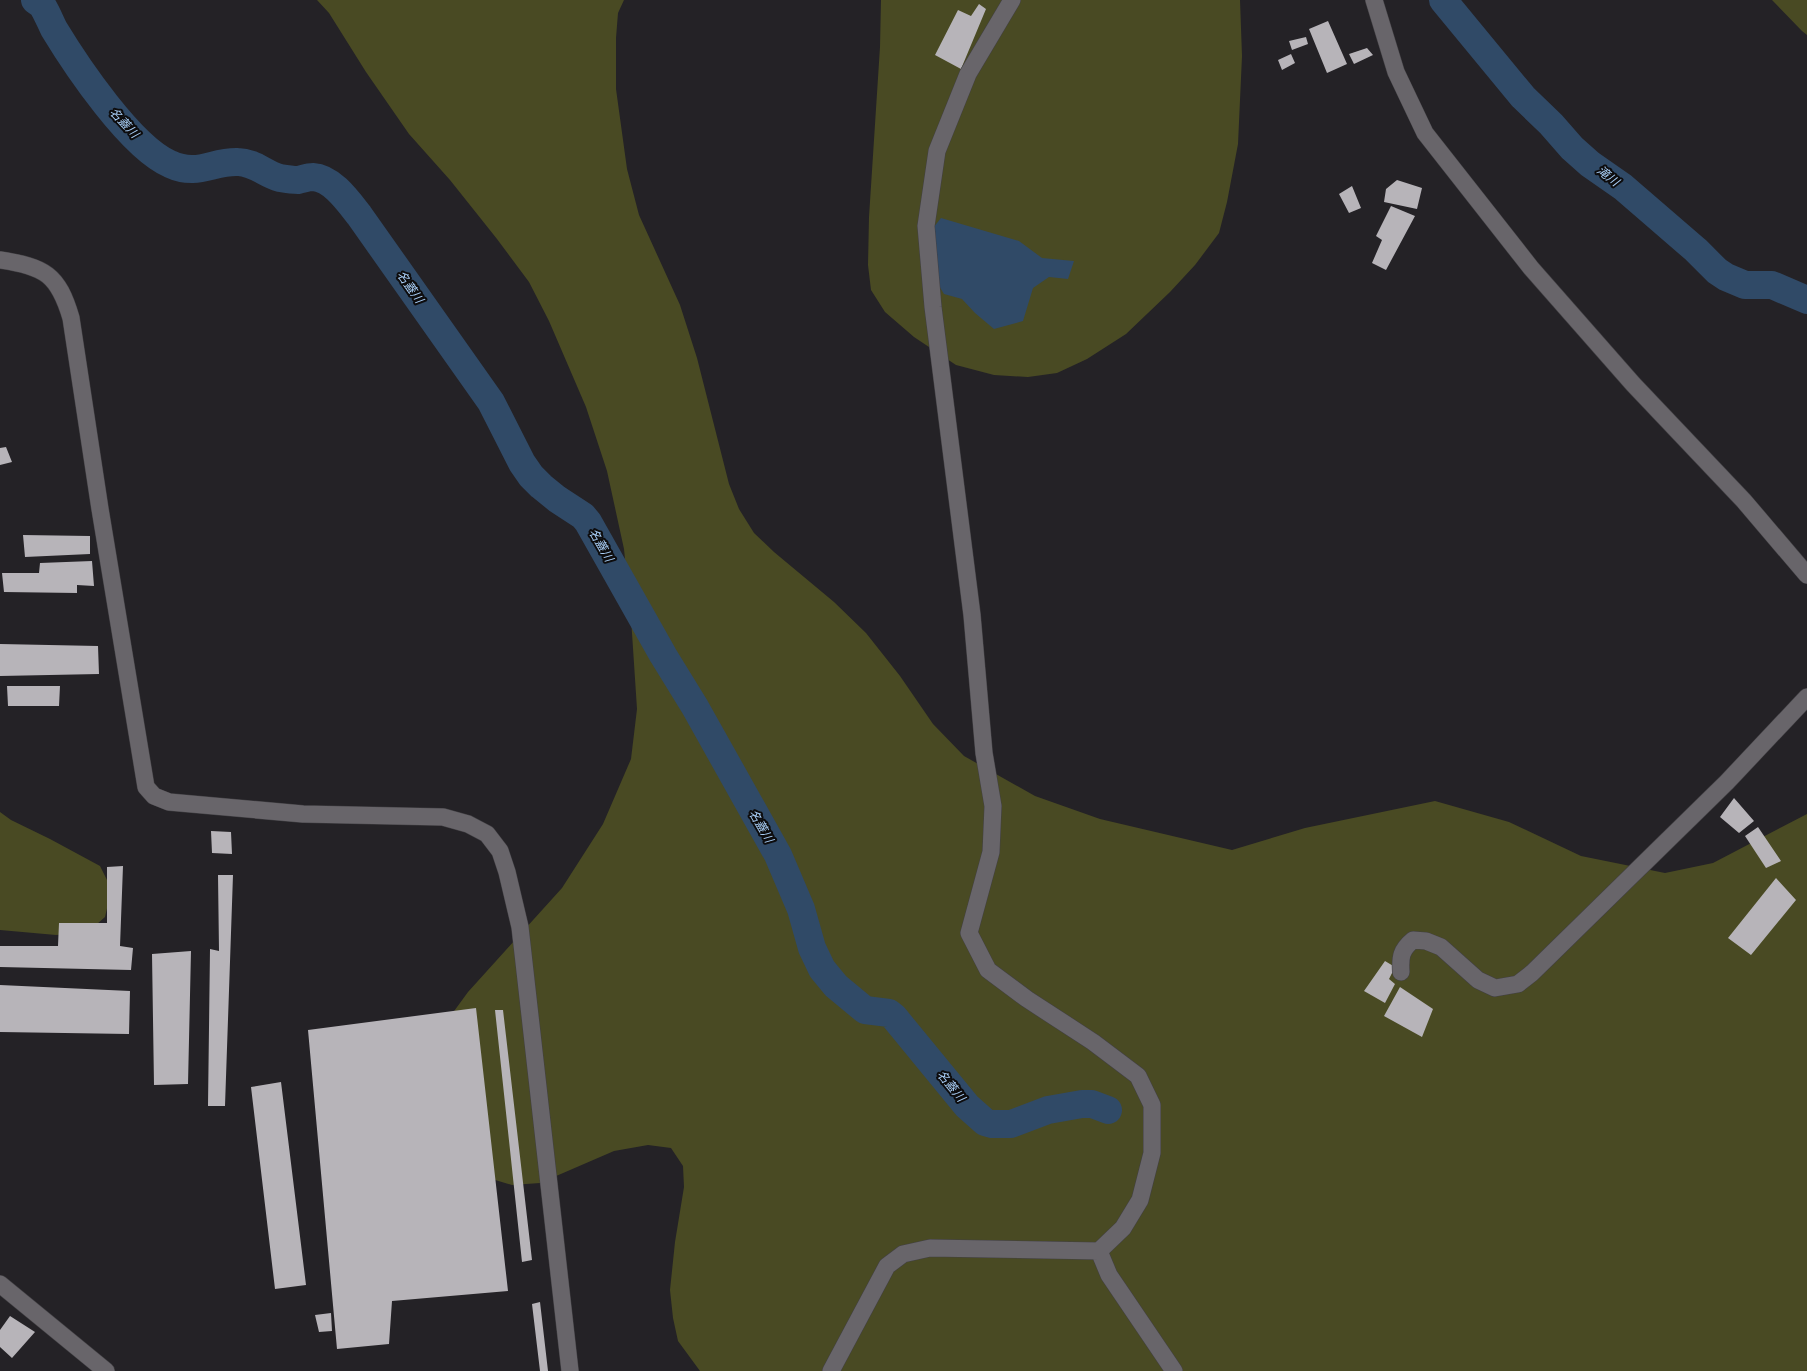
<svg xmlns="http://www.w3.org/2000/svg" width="1807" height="1371" font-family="'Fira Sans','Noto Sans JP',sans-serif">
<rect width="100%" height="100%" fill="#242226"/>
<path fill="#494a23" d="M 317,0 L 624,0 L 618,13 L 616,38 L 616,89 L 627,169 L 639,215 L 680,305 L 697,358 L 729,484 L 739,509 L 754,533 L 774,552 L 834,602 L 866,633 L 900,676 L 933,724 L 964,756 L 1035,796 L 1100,819 L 1232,850 L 1305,828 L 1435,801 L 1509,822 L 1581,856 L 1665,873 L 1713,863 L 1807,814 L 1807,1371 L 700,1371 L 678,1341 L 673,1318 L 670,1290 L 675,1242 L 684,1187 L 683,1166 L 671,1148 L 648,1145 L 614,1151 L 540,1183 L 512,1185 L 469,1172 L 433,1040 L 468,992 L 562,888 L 603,824 L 631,759 L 637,709 L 631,618 L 624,549 L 607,471 L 586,407 L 549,321 L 529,282 L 497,239 L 450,180 L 409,134 L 366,72 L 329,13 Z
M 881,0 L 1240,0 L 1242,56 L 1238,144 L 1227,202 L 1219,233 L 1195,265 L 1170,292 L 1126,334 L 1087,359 L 1057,373 L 1028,377 L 994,375 L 956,365 L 914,337 L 885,312 L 871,290 L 868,265 L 869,217 L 880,47 Z
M 1772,0 L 1807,0 L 1807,35 L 1802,31 Z
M 0,812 L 11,820 L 50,839 L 100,866 L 109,884 L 109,900 L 105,917 L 88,932 L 56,935 L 0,930 Z"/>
<path fill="#304a67" d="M 941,218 L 1019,241 L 1042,258 L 1074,261 L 1068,279 L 1049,277 L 1033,288 L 1023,321 L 994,329 L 975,313 L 962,299 L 944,294 L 938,284 L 933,228 Z"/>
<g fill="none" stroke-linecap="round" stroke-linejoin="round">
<path stroke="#304a67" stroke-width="28" d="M 35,0 L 42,5 C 47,13 50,21 54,29 C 77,67 131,147 170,164 C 198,177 212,161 238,162 C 254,162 265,174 280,178 C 286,179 293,180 298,180 C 303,179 308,177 313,177 C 332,178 348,201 359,215 L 491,402 L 522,463 L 531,476 L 541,486 L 557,499 L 583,516 L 588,522 L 663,655 L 695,707 L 778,855 L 801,909 L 812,948 L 822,969 L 836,986 L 865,1010 L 889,1013 L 894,1017 L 967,1106 L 985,1122 L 992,1124 L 1011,1124 L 1048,1110 L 1082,1104 L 1092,1104 L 1108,1110
M 1443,0 L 1523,97 L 1551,124 L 1572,148 L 1590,164 L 1623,187 L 1696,250 L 1717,271 L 1726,277 L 1745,285 L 1772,285 L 1807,300"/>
</g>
<path fill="#b7b4b9" d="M 979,4 L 986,9 L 961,69 L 935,55 L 958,10 L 971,16 Z
M 1328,21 L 1347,64 L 1327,73 L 1309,29 Z
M 1306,37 L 1308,44 L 1292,50 L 1289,41 Z
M 1367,48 L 1373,55 L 1354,64 L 1349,54 Z
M 1291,54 L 1295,63 L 1282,70 L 1278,60 Z
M 1397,180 L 1422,188 L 1417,209 L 1384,202 L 1386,189 Z
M 1352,186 L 1361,208 L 1349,213 L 1339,194 Z
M 1391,206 L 1415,216 L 1386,270 L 1372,263 L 1382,240 L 1376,236 Z
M 6,447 L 12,462 L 0,465 L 0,448 Z
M 23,535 L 90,536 L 90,554 L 25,557 Z
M 92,561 L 94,586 L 77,585 L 77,593 L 4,592 L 2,573 L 39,573 L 40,563 Z
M 0,644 L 98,646 L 99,674 L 0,676 Z
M 7,686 L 60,686 L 59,706 L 8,706 Z
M 1734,798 L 1754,821 L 1739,833 L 1720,817 Z
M 1758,827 L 1781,861 L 1766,868 L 1745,836 Z
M 211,831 L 231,832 L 232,854 L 212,853 Z
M 123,866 L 120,946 L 133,948 L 131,970 L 0,967 L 0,946 L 58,946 L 59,923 L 107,923 L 107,867 Z
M 218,875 L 233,875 L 225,1106 L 208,1106 L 210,949 L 219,951 Z
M 1776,878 L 1796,900 L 1751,955 L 1728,938 Z
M 191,951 L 188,1084 L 154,1085 L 152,954 Z
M 1385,961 L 1395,967 L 1389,979 L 1395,984 L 1385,1003 L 1364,991 Z
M 0,985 L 130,991 L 129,1034 L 0,1032 Z
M 1400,987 L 1433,1009 L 1422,1037 L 1384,1016 Z
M 476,1008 L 508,1291 L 392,1301 L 389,1344 L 337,1349 L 308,1030 Z
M 495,1010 L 503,1010 L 532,1260 L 522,1262 Z
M 281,1082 L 306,1285 L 275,1289 L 251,1087 Z
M 540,1302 L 548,1371 L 540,1371 L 532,1304 Z
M 331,1313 L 332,1331 L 319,1332 L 315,1315 Z
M 10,1316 L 35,1332 L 12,1358 L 0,1347 L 0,1330 Z"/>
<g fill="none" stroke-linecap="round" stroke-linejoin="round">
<defs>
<path id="minor" d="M 1374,0 L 1396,72 L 1425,133 L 1531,268 L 1633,384 L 1744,501 L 1807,575
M 0,260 C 45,267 58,274 71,318 L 100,509 L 146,787 L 154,796 L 169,802 L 303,814 L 443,817 L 468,824 L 487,834 L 500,851 L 507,872 L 520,927 L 570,1371
M 1401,972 C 1400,957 1401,950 1413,940 L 1426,941 L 1441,947 L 1478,980 L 1495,988 L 1518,984 L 1532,973 L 1727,782 L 1807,697
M 1099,1251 L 1109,1275 L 1174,1371
M 0,1284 L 106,1371
M 831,1371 L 887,1266 L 903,1254 L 930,1248 L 1099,1251 L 1123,1228 L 1140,1200 L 1152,1153 L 1152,1105 L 1138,1076 L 1093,1042 L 1027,999 L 988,970 L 969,933 L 991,852 L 993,806 L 984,753 L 972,615 L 933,307 L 926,226 L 937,151 L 968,74 L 1012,0"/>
</defs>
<use href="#minor" stroke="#424044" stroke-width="18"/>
<use href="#minor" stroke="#68656a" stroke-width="17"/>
</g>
<g text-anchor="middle" stroke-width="4" stroke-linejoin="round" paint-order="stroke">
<g font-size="12" font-style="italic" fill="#aad0f9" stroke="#0d0c0d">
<text transform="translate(124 123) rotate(47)" y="4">名蓋川</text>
<text transform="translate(1608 176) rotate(38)" y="4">滝川</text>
<text transform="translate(410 287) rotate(55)" y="4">名蓋川</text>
<text transform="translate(601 545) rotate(60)" y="4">名蓋川</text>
<text transform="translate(761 826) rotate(60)" y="4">名蓋川</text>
<text transform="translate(951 1086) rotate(51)" y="4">名蓋川</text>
</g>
</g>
</svg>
